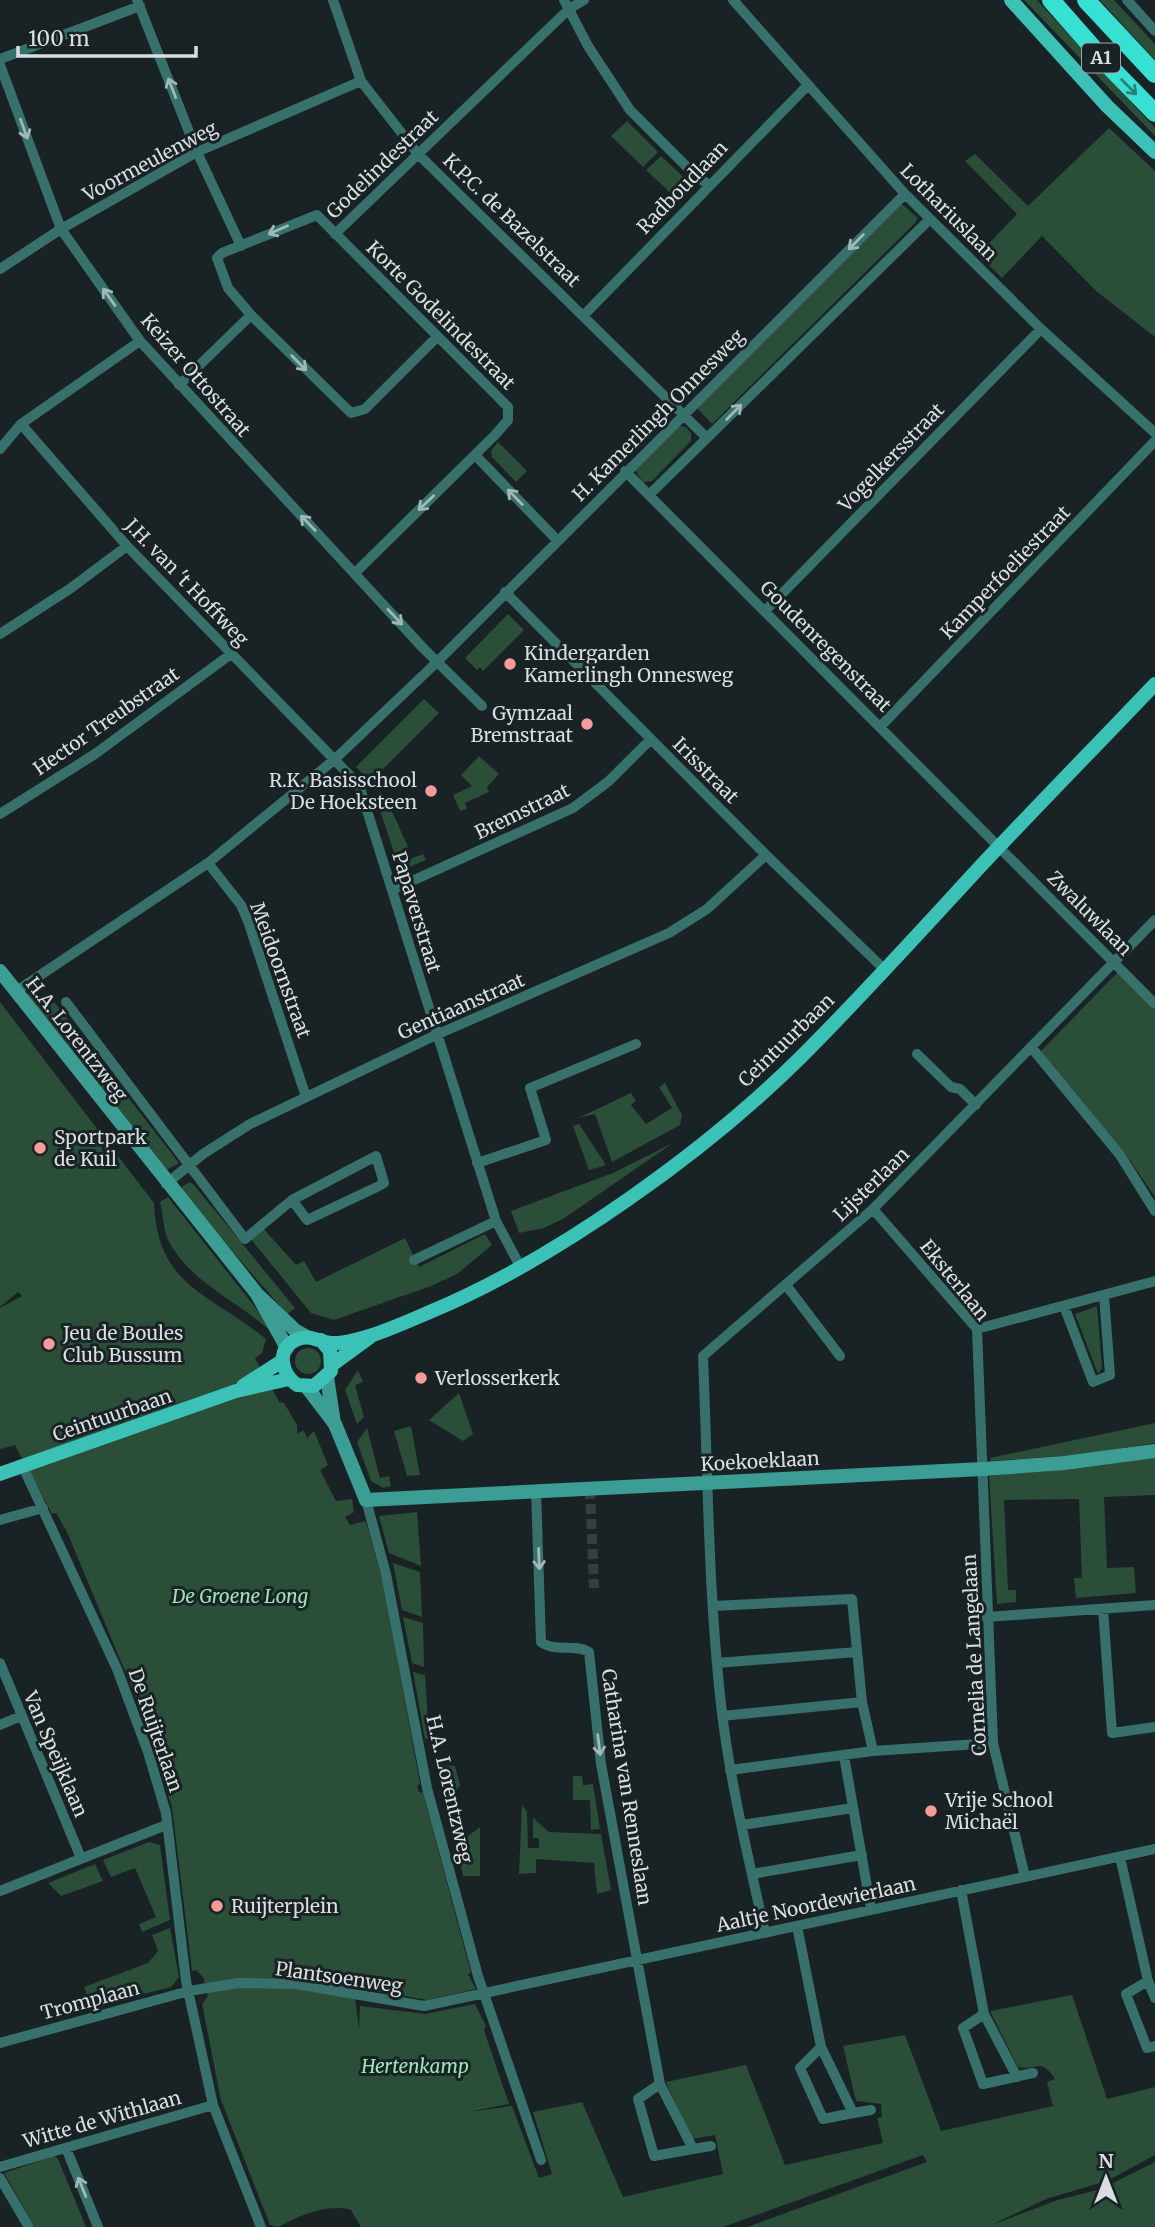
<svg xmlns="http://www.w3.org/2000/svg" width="1155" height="2227" font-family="Merriweather,serif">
<rect width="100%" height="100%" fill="#192225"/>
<path fill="#2a4e38" d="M 1024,0 L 1037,0 L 1155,128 L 1155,136 Z
M 1100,0 L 1114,0 L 1155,44 L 1155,60 Z
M 627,121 L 658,152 L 643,167 L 611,136 Z
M 1109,128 L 1155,171 L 1155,337 L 1096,291 L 1042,236 L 1002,278 L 978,255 L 1017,214 L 965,161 L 975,154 L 1028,206 Z
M 661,156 L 693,186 L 678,200 L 646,170 Z
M 902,204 L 918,218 L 915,223 L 712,424 L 697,408 Z
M 679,426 L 686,427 L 691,433 L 691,441 L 652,481 L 643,482 L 635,470 Z
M 498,442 L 527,471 L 516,482 L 492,457 L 491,451 Z
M 508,614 L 524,630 L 483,671 L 480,667 L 477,670 L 465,658 Z
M 424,699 L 439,713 L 381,771 L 364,775 L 356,767 Z
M 479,756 L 499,774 L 487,787 L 489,792 L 465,803 L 467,809 L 460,811 L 453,795 L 472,786 L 461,775 Z
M 386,798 L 408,847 L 405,849 L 410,859 L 423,854 L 426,860 L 407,868 L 398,865 L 377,801 Z
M 1118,972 L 1155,1010 L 1155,1197 L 1127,1156 L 1040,1052 Z
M 30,987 L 38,995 L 55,1003 L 179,1163 L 163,1172 L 27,996 Z
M 0,1002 L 154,1203 C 158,1288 210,1293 266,1339 L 262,1353 L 255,1358 L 279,1402 L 284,1403 L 297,1425 L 297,1434 L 304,1430 L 307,1438 L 314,1431 L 328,1465 L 320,1470 L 336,1501 L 352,1499 L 354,1512 L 345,1517 L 350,1525 L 365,1521 L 368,1528 L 384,1586 L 420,1784 L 417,1786 L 419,1792 L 423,1793 L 471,1973 L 468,1974 L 476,1989 L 427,2000 L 359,1988 L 354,1990 L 359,2029 L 360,2006 L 425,2014 L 475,2004 L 486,2026 L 484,2030 L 509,2104 L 468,2112 L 512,2106 L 539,2178 L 552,2174 L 533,2112 L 582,2102 L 623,2197 L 723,2174 L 715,2135 L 691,2139 L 666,2082 L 746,2065 L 785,2165 L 883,2143 L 877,2118 L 882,2117 L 881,2104 L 856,2101 L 843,2046 L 905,2035 L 941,2131 L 1053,2106 L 1047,2082 L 1055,2079 C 1041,2057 1037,2071 1018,2067 L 990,2011 L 1072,1995 L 1107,2099 L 1155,2087 L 1155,2155 L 1107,2181 L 1046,2199 L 991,2225 L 1058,2200 L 1101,2189 L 1155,2162 L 1155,2227 L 747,2227 L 927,2162 L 923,2155 L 723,2227 L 361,2227 L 351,2210 C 327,2203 299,2216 278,2227 L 270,2225 L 221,2100 L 202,2004 L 208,1996 L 203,1977 L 196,1970 L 192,1971 L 172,1807 L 139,1705 L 67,1532 L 56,1513 L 52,1514 L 15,1445 L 0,1449 L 0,1308 L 22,1296 L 18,1292 L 0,1307 Z
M 665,1083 L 682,1115 L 680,1125 L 612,1162 L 595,1114 L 578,1118 L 631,1093 L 636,1101 L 631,1105 L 646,1124 L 672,1108 L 659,1087 Z
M 579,1124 L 606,1165 L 589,1170 L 573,1126 Z
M 673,1143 L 563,1219 L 544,1228 L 519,1233 L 511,1211 L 613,1173 Z
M 190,1182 L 194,1185 L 295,1308 L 287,1314 L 178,1189 Z
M 168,1197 L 270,1326 L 267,1328 C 234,1299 190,1282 168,1240 C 163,1229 163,1214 160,1202 Z
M 262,1227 L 296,1265 L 304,1261 L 316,1282 L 405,1238 L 419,1267 L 485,1234 L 492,1245 L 457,1274 L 431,1286 L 334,1320 L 311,1313 L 250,1238 Z
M 1097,1306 L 1102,1368 L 1098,1374 L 1075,1314 Z
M295 1361a13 13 0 1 1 26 0a13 13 0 1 1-26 0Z
M 358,1370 L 363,1382 L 355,1385 L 364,1417 L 357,1424 L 345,1390 Z
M 459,1393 L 473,1434 L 463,1441 L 429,1420 Z
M 1155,1423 L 1155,1443 L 1085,1454 L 991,1461 L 990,1458 Z
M 411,1426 L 420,1475 L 407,1476 L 394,1431 Z
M 367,1428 L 380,1478 L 389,1476 L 391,1486 L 383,1488 L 371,1481 L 357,1442 Z
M 1155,1456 L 1155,1495 L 1104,1497 L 1107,1568 L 1134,1567 L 1136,1593 L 1076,1598 L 1074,1578 L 1082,1578 L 1079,1499 L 1004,1500 L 1008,1590 L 1016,1590 L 1016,1602 L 997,1604 L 989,1476 Z
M 417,1512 L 421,1566 L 389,1553 L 379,1516 Z
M 393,1563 L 420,1572 L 422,1617 L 402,1610 Z
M 403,1617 L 423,1623 L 424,1667 L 412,1663 Z
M 413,1672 L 425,1675 L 429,1738 L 425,1739 Z
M 437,1765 L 455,1766 L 460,1785 L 452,1797 L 444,1798 Z
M 573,1776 L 582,1776 L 583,1785 L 593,1784 L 600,1829 L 591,1830 L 590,1800 L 573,1800 Z
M 522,1805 L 527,1812 L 528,1848 L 539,1848 L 539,1838 L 533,1838 L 533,1818 L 549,1832 L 601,1834 L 611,1890 L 597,1894 L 594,1863 L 536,1859 L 536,1873 L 519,1874 Z
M 480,1827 L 480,1876 L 463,1876 L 455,1839 L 462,1837 L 463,1840 Z
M 149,1842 L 160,1845 L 170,1920 L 142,1932 L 139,1924 L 156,1917 L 135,1868 L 111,1877 L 103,1860 Z
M 95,1864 L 103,1881 L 61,1896 L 48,1883 Z
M 170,1928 L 179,1977 L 171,1987 L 92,2007 L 84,1987 L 148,1963 L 158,1951 L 152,1935 Z
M 54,2156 L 58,2159 L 86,2227 L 35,2227 L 4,2173 Z"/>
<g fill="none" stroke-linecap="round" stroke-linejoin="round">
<path stroke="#363e41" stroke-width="10" stroke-dasharray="10 5" stroke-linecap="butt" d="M 590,1489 L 594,1588"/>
<path stroke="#38706b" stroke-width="10" d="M 137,0 L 197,152 L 241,246
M 333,0 L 361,81 L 418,154 L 707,438
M 564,0 L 588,46 L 630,110 L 697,177 L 708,184
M 733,0 L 905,194 L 1041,329 L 1155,433
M 1127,0 L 1155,31
M 0,59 L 140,6
M 0,65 L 61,229 L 140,341 L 424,649 L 482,706
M 335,234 L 569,9 L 584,0
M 0,269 L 61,229 L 197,152 L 361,81
M 251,315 L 351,413 L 365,409 L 437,337
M 584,315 L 807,86
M 179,385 L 251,315 L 228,288 L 217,258 L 222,253 L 317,215 L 508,407 L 508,420 L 495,435 L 355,573
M 21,424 L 127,546 L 359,785 L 496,1221 L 520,1266
M 0,449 L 21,424 L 140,341
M 475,455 L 556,539
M 625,471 L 1155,1004
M 650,494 L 930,219
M 505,592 L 766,855 L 885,970
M 766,610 L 1041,329
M 0,634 L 71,588 L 127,546
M 881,726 L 1155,441
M 0,814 L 95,754 L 231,654
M 208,863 L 241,905 L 248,921 L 306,1097
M 392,890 L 573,808 L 609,781 L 651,739
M 15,992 L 208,863 L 334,760 L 437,662 L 905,194
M 66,1002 L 245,1239 L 292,1200 L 376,1156 L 384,1183 L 379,1186 L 307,1220 L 292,1200
M 1031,1047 L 1120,1155 L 1155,1211
M 917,1054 L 951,1087 L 960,1089 L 976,1105
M 477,1163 L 546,1140 L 530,1088 L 636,1044
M 166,1184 L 203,1154 L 250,1124 L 436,1035 L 669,933 L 707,909 L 766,855
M 873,1209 L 977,1329 L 993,1743 L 1025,1877
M 414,1260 L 496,1221
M 786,1285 L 840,1356
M 1064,1306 L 1093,1382 L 1110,1375 L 1104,1295
M 977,1329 L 1155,1281
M 23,1467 L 117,1669 L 148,1752 L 166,1813 L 186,1981 L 213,2105 L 261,2227
M 536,1491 L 541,1642 C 556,1653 574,1643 589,1652 L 601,1764 L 660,2084 L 693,2149 L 654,2156 L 638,2099 L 660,2084
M 366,1500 L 386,1574 L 427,1788 L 478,1976 L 541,2160
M 0,1520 L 43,1508
M 713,1606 L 852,1599 L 862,1702 L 873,1751
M 1103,1609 L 1112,1733 L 1155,1727
M 986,1617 L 1155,1605
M 0,1663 L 81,1858
M 717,1663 L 857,1652
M 722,1716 L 862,1702
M 0,1725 L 21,1716
M 844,1756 L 871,1909
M 730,1770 L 873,1751 L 993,1743
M 742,1825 L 853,1808
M 1120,1857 L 1148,1981 L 1155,1998
M 752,1874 L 862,1855
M 961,1890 L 984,2014 L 1017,2077
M 0,1891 L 166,1825
M 797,1926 L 821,2047 L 853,2113 L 823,2119 L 800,2068 L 821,2047
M 765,1933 C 749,1860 731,1787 722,1713 C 708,1595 708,1475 703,1356 L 873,1209 L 1155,920
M 1148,1981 L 1126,1994 L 1147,2048 L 1155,2046
M 984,2014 L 963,2028 L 983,2084 L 1033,2073
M 0,2043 L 189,1991 L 238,1983 L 296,1984 L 424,2006 L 1155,1849
M 853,2113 L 871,2110
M 66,2148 L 98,2227
M 693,2149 L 711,2146
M 0,2167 L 213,2105
M 0,2178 L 29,2227"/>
<path stroke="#3c9d95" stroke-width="14" d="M 0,971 L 257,1294
M 287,1348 L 257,1294 L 296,1331 L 307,1337
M 327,1377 L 334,1423
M 306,1386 L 335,1424 L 366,1500 L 983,1469 L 1064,1463 L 1155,1451"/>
<path stroke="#3bc1b6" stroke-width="14" d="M 1011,0 L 1107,106 L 1155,152
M 321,1340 L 330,1351 L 331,1371 L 314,1386 L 297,1385 C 281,1373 275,1348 298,1339 C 311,1334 320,1343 332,1343 C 359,1344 406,1322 432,1311 C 556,1259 705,1152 801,1057 C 861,997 919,933 977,870 C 1036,807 1096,746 1155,684
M 333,1364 L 370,1337
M 243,1386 L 282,1361
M 0,1474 L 236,1391 L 289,1379"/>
<path stroke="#36e1d4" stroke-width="18" d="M 1051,0 L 1108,65 L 1155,113
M 1086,0 L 1155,74"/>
</g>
<defs><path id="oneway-shaft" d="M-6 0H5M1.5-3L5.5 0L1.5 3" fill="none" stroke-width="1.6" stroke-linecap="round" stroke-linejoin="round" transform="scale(1.75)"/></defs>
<use stroke="#28827c" href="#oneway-shaft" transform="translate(1129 87) rotate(45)"/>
<g stroke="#a1b8b8">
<use href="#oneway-shaft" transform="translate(172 88) rotate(-111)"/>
<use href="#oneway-shaft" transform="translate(24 129) rotate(70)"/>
<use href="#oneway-shaft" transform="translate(278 230) rotate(156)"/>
<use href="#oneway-shaft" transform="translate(856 242) rotate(135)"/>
<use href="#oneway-shaft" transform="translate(109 297) rotate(-125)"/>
<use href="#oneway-shaft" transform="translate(299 363) rotate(45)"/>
<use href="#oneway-shaft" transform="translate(734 412) rotate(-45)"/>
<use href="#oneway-shaft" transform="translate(515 497) rotate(-134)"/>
<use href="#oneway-shaft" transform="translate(426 503) rotate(136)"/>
<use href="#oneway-shaft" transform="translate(308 523) rotate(-134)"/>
<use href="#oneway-shaft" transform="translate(395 617) rotate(47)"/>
<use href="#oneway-shaft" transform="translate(539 1559) rotate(88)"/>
<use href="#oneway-shaft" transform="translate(599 1745) rotate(83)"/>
<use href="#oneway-shaft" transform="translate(82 2187) rotate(-112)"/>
</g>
<g fill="#f59b9a" stroke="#192225" stroke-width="2.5">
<circle cx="510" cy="664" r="7"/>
<circle cx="587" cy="724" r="7"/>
<circle cx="431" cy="791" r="7"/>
<circle cx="40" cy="1148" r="7"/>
<circle cx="49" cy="1344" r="7"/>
<circle cx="421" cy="1378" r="7"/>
<circle cx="931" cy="1811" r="7"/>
<circle cx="217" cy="1906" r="7"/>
</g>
<g text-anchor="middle" stroke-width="6" stroke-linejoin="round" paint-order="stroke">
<rect fill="#192225" stroke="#9fa6a9" stroke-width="2" x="1082" y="43.5" width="38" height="29" rx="5"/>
<g font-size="18" font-weight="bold" fill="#d9dfe1">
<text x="1101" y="64">A1</text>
</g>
<g font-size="19" fill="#d9dfe1" stroke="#192225">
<text transform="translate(150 161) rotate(-28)" y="7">Voormeulenweg</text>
<text transform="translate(382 164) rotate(-44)" y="7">Godelindestraat</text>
<text transform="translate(682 187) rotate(-46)" y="7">Radboudlaan</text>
<text transform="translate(949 212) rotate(45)" y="7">Lothariuslaan</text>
<text transform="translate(512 220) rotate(44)" y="7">K.P.C. de Bazelstraat</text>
<text transform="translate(441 315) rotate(45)" y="7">Korte Godelindestraat</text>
<text transform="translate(196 375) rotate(49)" y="7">Keizer Ottostraat</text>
<text transform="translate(658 415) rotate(-45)" y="7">H. Kamerlingh Onnesweg</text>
<text transform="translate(891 457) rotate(-46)" y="7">Vogelkersstraat</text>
<text transform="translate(1005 572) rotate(-46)" y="7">Kamperfoeliestraat</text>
<text transform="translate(187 582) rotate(46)" y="7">J.H. van 't Hoffweg</text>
<text transform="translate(826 646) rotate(45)" y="7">Goudenregenstraat</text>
<text transform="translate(106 721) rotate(-35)" y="7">Hector Treubstraat</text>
<text transform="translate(706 770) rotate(45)" y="7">Irisstraat</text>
<text transform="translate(522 811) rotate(-26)" y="7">Bremstraat</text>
<text transform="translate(417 912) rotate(73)" y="7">Papaverstraat</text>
<text transform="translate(1090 913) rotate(45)" y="7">Zwaluwlaan</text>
<text transform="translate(281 970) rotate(70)" y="7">Meidoornstraat</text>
<text transform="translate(461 1006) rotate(-24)" y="7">Gentiaanstraat</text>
<text transform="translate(77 1039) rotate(52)" y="7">H.A. Lorentzweg</text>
<text transform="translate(786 1040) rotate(-44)" y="7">Ceintuurbaan</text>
<text transform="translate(871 1184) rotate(-44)" y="7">Lijsterlaan</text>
<text transform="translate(955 1280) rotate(51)" y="7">Eksterlaan</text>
<text transform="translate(112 1415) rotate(-19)" y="7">Ceintuurbaan</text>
<text transform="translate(760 1461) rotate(-3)" y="7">Koekoeklaan</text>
<text transform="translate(974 1655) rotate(-93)" y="7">Cornelia de Langelaan</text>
<text transform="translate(156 1730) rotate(71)" y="7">De Ruijterlaan</text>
<text transform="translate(56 1754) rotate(67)" y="7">Van Speijklaan</text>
<text transform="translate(627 1787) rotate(81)" y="7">Catharina van Renneslaan</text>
<text transform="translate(450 1789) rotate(77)" y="7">H.A. Lorentzweg</text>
<text transform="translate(816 1904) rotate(-12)" y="7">Aaltje Noordewierlaan</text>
<text transform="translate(339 1977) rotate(8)" y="7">Plantsoenweg</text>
<text transform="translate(90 2000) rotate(-15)" y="7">Tromplaan</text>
<text transform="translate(102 2119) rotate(-16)" y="7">Witte de Withlaan</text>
</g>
<g font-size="19" fill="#d9dfe1" stroke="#192225" text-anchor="start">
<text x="524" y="660">Kindergarden<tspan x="524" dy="22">Kamerlingh Onnesweg</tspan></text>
<text x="573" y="720" text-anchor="end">Gymzaal<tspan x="573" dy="22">Bremstraat</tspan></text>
<text x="417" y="787" text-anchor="end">R.K. Basisschool<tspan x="417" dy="22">De Hoeksteen</tspan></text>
<text x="54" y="1144">Sportpark<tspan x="54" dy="22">de Kuil</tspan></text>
<text x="63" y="1340">Jeu de Boules<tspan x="63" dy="22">Club Bussum</tspan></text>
<text x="435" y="1385">Verlosserkerk</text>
<text x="945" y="1807">Vrije School<tspan x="945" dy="22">Michaël</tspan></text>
<text x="231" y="1913">Ruijterplein</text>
</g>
<g font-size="19" font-style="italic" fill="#9ae7b5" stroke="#192225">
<text x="240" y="1603">De Groene Long</text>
<text x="415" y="2073">Hertenkamp</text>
</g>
</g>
<g transform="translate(1106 2178)" stroke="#192225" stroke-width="5" paint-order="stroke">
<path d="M0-5L12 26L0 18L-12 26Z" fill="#d9dfe1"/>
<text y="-10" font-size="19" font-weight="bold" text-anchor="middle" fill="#d9dfe1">N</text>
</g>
<path d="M18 46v10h178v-10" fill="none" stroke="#d9dfe1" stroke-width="3.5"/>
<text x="28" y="46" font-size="21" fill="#d9dfe1" stroke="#192225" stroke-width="5" paint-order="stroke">100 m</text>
</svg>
